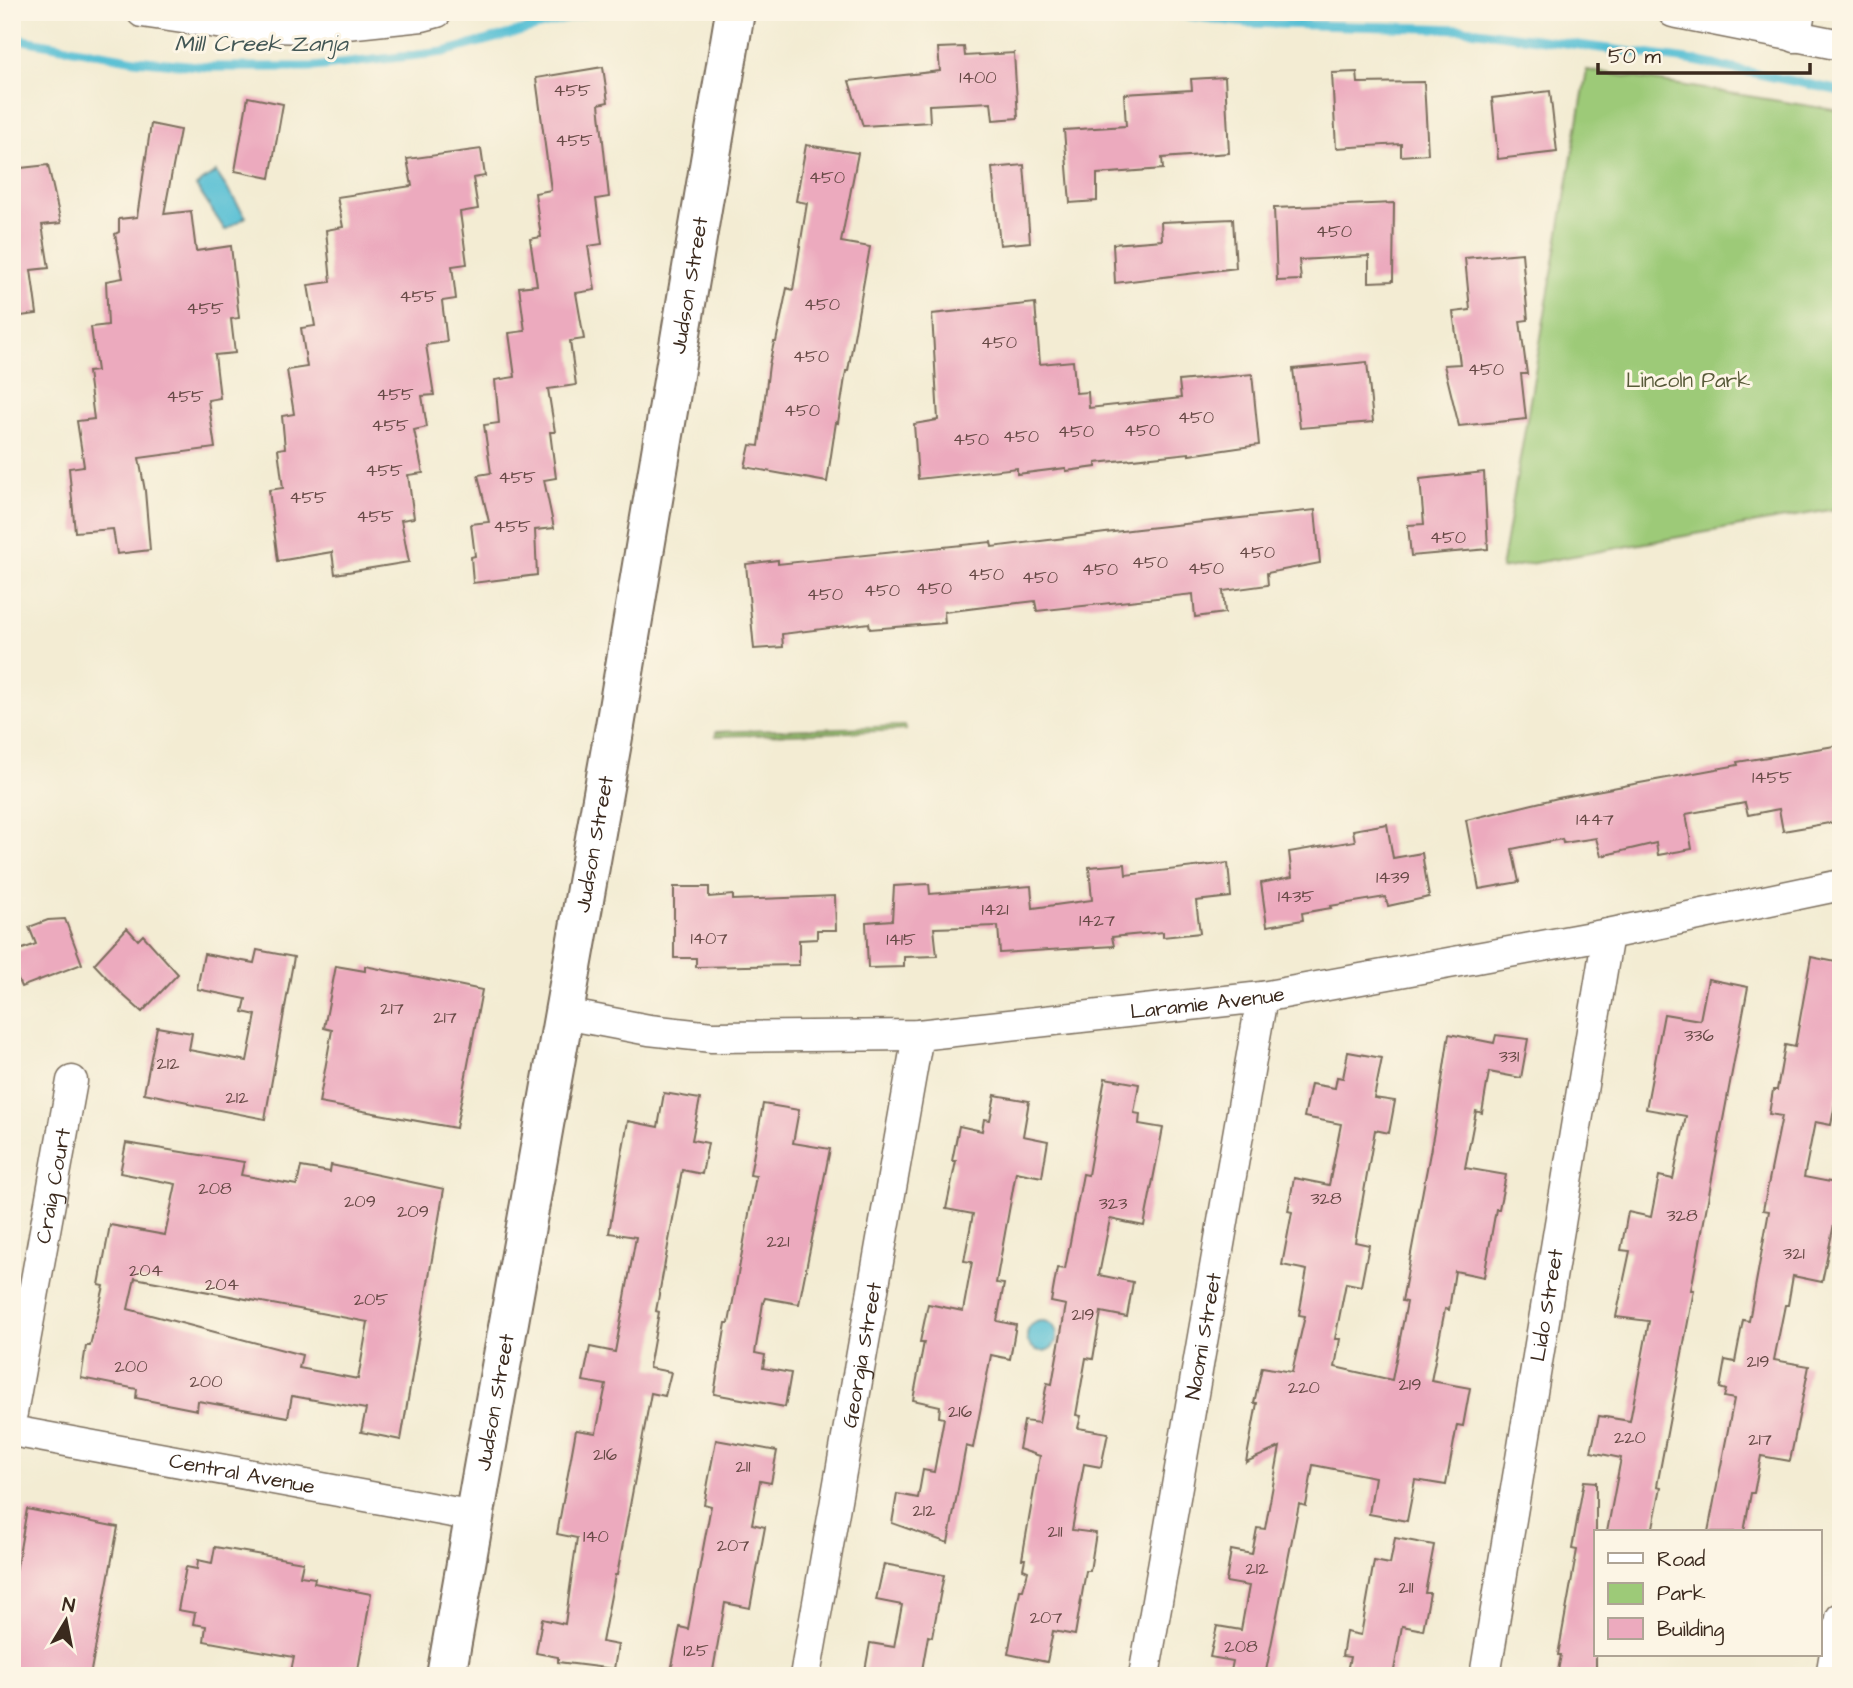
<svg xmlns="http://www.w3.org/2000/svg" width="1853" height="1688" font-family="'Architects Daughter',sans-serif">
<rect width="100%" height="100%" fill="#fcf5e5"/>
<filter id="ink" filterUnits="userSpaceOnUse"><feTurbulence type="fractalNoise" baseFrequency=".0143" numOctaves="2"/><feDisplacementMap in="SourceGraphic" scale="14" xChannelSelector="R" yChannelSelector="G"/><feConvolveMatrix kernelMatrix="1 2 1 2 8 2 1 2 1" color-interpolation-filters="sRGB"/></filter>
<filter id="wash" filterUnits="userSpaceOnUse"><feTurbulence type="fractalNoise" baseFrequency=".00686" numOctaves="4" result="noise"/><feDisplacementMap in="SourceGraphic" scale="28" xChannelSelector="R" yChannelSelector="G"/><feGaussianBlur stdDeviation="1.57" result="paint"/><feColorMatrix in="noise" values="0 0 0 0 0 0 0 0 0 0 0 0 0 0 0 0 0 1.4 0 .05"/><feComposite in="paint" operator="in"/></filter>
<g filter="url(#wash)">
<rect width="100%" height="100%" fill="#f3ecd3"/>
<path fill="#9dca78" stroke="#6c7a4b" stroke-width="2" d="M 1587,70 L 1841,111 L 1841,508 L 1501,569 Z
M 905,726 L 906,730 L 716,736 L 716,732 Z"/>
<path fill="#57bfd4" stroke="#497479" stroke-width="2" d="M 216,172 L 246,217 L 225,230 L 196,186 Z
M1027 1336a15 15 0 1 1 30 0a15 15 0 1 1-30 0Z"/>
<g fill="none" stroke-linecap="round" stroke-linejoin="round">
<path stroke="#57bfd4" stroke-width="9" d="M 1158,12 L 1246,23 L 1463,29 L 1695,61 L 1841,91
M 12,38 L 135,60 L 208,67 L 314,67 L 444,52 L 591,12"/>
</g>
<g id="blocks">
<path fill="#ecaabe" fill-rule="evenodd" d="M 964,47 L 965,56 L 1014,53 L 1018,118 L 993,120 L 991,102 L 929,105 L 930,122 L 863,126 L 849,81 L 940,71 L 938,48 Z
M 603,67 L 608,102 L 599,104 L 609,197 L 596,199 L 602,244 L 588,246 L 595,290 L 576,293 L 584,339 L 570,341 L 576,385 L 548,389 L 555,432 L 550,432 L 556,478 L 544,480 L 554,528 L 535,530 L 537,575 L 473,583 L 471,557 L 475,556 L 471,524 L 489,522 L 478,475 L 491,473 L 484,425 L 499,423 L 495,380 L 515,377 L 509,333 L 525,331 L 519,287 L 537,285 L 530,239 L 541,237 L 535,193 L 551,190 L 536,78 Z
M 1357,72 L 1358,83 L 1424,82 L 1428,154 L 1401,156 L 1401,144 L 1336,148 L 1332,73 Z
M 1225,77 L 1229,153 L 1162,158 L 1163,169 L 1097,174 L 1097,201 L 1070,203 L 1064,130 L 1126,126 L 1124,94 L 1192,90 L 1191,79 Z
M 1550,91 L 1557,152 L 1498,159 L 1492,98 Z
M 248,97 L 283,104 L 270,178 L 235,171 Z
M 151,124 L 180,130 L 164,214 L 191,211 L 196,251 L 231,246 L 239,318 L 231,319 L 235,353 L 215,355 L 220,398 L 208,400 L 215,448 L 139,458 L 145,491 L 150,550 L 117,554 L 113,529 L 75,532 L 69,468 L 84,466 L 77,421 L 94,419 L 88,372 L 97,371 L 91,327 L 108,325 L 106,281 L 123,278 L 115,234 L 119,232 L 119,219 L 137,217 Z
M 806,145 L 858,153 L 841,242 L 870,247 L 848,371 L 846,371 L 838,423 L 836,422 L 827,482 L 745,467 L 750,445 L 759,446 L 769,365 L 774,342 L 776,342 L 787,288 L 793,290 L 807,203 L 796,201 Z
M 481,149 L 485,176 L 473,178 L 478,209 L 460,212 L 467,264 L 452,266 L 456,299 L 442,301 L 447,342 L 426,345 L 434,395 L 422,396 L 427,427 L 414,430 L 423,473 L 408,475 L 414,518 L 401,520 L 409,562 L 335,574 L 332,552 L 278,561 L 269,490 L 283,488 L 278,449 L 285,448 L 282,416 L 294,414 L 287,370 L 307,367 L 301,328 L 315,326 L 308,285 L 331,282 L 326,230 L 343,227 L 337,197 L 412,186 L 407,159 Z
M 48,165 L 61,223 L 42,225 L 49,268 L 31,270 L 37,314 L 12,317 L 12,169 Z
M 1024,165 L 1030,242 L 1000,245 L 992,168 Z
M 1394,203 L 1393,281 L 1369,282 L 1369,256 L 1299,260 L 1301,280 L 1277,281 L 1274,208 Z
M 1233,219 L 1236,268 L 1115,283 L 1113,244 L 1162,240 L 1161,222 Z
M 1522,253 L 1528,320 L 1520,321 L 1527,374 L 1521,374 L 1526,419 L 1459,426 L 1444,365 L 1460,364 L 1453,312 L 1470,310 L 1465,258 Z
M 1035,303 L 1040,364 L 1073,361 L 1076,393 L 1088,392 L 1089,408 L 1181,398 L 1179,381 L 1252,374 L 1259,445 L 1189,455 L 1189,453 L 1096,463 L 1096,467 L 1066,471 L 1066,468 L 1017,474 L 1017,468 L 918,479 L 914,424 L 938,420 L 932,314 Z
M 1367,362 L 1373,422 L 1300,428 L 1293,369 Z
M 1484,472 L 1488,549 L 1411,556 L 1408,525 L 1424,524 L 1420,479 Z
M 1315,510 L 1320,563 L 1267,573 L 1268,585 L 1223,591 L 1225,613 L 1195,617 L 1193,594 L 1037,611 L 1035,601 L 944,612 L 945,623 L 870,629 L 869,623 L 782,634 L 783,647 L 754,649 L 746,564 L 778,560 L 778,564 L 991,542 L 992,547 L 1138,529 Z
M 1841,745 L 1841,821 L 1783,831 L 1779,809 L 1748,815 L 1745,803 L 1686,814 L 1692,849 L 1658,855 L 1656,843 L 1601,856 L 1596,838 L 1563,843 L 1562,839 L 1512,849 L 1519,882 L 1479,889 L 1466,820 L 1558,798 L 1738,765 L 1737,762 Z
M 1387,824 L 1393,858 L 1422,853 L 1429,897 L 1388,906 L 1385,897 L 1330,906 L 1331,908 L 1302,913 L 1303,920 L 1267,926 L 1261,883 L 1292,877 L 1289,852 L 1355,841 L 1353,830 Z
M 1228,863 L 1231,897 L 1196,901 L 1200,933 L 1163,937 L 1163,932 L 1112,937 L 1114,946 L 1000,953 L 998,926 L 934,928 L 937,956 L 904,957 L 904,967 L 868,968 L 866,922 L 892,920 L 894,886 L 929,884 L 930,894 L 1031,886 L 1033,908 L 1092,900 L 1089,867 L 1125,864 L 1126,875 Z
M 674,887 L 709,887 L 709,897 L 733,895 L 733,900 L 835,896 L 836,930 L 817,930 L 817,939 L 799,940 L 799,965 L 696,967 L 696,958 L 674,958 Z
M 65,919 L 82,964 L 21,987 L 12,966 L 12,953 L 36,944 L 29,927 L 48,920 Z
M 127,928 L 138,940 L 143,935 L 178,974 L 142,1012 L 123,995 L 94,964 Z
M 257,950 L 294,957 L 265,1119 L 188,1104 L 188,1102 L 144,1093 L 157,1027 L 192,1033 L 189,1050 L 247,1061 L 256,1015 L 243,1012 L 246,999 L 197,989 L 204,954 L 254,963 Z
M 1811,957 L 1841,963 L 1841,1085 L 1839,1084 L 1831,1125 L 1815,1122 L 1804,1177 L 1841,1184 L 1841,1190 L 1822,1282 L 1793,1276 L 1788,1305 L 1785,1305 L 1774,1360 L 1809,1366 L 1790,1461 L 1761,1456 L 1754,1493 L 1751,1493 L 1744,1532 L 1708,1532 L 1734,1399 L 1724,1397 L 1726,1390 L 1720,1388 L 1725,1360 L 1735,1362 L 1743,1320 L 1749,1321 L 1769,1211 L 1763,1210 L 1782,1116 L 1769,1114 L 1773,1090 L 1777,1090 L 1785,1045 L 1795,1047 Z
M 336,966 L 365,971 L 365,966 L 482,990 L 456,1128 L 319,1103 L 332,1030 L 324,1028 Z
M 1708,979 L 1748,987 L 1691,1290 L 1694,1290 L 1657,1486 L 1661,1487 L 1652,1532 L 1607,1532 L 1621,1458 L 1591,1452 L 1599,1416 L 1630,1421 L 1649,1321 L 1616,1317 L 1630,1251 L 1621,1250 L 1628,1212 L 1651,1217 L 1659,1176 L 1673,1179 L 1686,1116 L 1646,1109 L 1664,1014 L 1700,1020 Z
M 1449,1034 L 1494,1043 L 1496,1035 L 1528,1039 L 1521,1078 L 1489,1072 L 1482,1113 L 1476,1111 L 1465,1168 L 1506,1175 L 1499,1209 L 1496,1209 L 1484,1277 L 1455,1271 L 1449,1310 L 1445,1309 L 1431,1381 L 1470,1388 L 1463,1426 L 1457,1425 L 1446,1485 L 1415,1480 L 1407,1521 L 1369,1514 L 1375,1477 L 1313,1465 L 1306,1506 L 1299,1504 L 1265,1676 L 1230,1676 L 1233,1661 L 1210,1657 L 1217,1626 L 1241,1630 L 1249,1586 L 1226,1582 L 1231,1550 L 1252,1554 L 1257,1528 L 1265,1529 L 1280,1447 L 1246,1462 L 1257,1403 L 1254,1403 L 1262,1367 L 1292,1372 L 1305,1316 L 1299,1315 L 1307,1270 L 1282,1265 L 1292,1212 L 1288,1211 L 1294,1178 L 1329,1185 L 1341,1124 L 1304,1117 L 1311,1084 L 1335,1088 L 1337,1077 L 1343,1078 L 1348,1052 L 1382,1058 L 1374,1098 L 1395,1101 L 1389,1133 L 1375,1130 L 1355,1242 L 1369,1245 L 1361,1286 L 1346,1283 L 1335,1339 L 1340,1339 L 1335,1367 L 1392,1380 L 1407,1302 L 1402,1301 L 1436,1121 Z
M 1105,1078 L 1139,1084 L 1134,1113 L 1140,1114 L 1139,1124 L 1163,1128 L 1144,1226 L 1110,1219 L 1099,1275 L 1133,1282 L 1127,1317 L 1101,1312 L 1093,1359 L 1086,1358 L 1076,1415 L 1081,1416 L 1078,1428 L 1108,1433 L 1101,1467 L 1084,1464 L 1072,1530 L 1096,1533 L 1090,1571 L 1086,1571 L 1075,1635 L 1053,1631 L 1047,1662 L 1008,1654 L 1020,1590 L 1023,1590 L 1028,1571 L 1023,1569 L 1025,1559 L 1022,1559 L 1040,1456 L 1019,1449 L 1024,1421 L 1039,1423 L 1047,1383 L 1052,1384 L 1066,1305 L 1051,1302 L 1057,1268 L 1065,1269 L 1083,1174 L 1088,1175 Z
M 664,1093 L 700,1099 L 692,1140 L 708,1143 L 702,1174 L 682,1170 L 656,1311 L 659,1312 L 649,1368 L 671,1372 L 665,1396 L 651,1393 L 617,1575 L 615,1575 L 602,1642 L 618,1645 L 614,1669 L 558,1662 L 558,1657 L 536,1653 L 542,1619 L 565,1624 L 577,1538 L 557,1534 L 568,1474 L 576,1430 L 596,1433 L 606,1385 L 583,1381 L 590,1347 L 615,1352 L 636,1237 L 609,1233 L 621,1159 L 628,1121 L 658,1127 Z
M 995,1095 L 1029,1101 L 1023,1136 L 1048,1141 L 1042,1177 L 1016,1172 L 996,1283 L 1004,1284 L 997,1321 L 1016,1325 L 1010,1359 L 991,1355 L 973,1448 L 966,1446 L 948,1543 L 892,1523 L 897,1494 L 918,1498 L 923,1470 L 934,1472 L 944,1418 L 939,1417 L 940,1406 L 913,1400 L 924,1342 L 920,1342 L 928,1304 L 963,1311 L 972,1262 L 964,1261 L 973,1214 L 946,1209 L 956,1161 L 952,1161 L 959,1126 L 982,1131 L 984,1119 L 990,1120 Z
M 763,1104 L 799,1110 L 793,1143 L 830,1149 L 799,1304 L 765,1298 L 763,1303 L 755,1353 L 765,1355 L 763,1368 L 791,1373 L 785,1407 L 714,1394 L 726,1323 L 729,1323 L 756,1176 L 750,1175 Z
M 126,1143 L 244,1162 L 241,1175 L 297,1185 L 301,1167 L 330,1172 L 331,1165 L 444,1189 L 401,1440 L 361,1432 L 366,1409 L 292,1396 L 288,1417 L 198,1401 L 197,1410 L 136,1398 L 137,1389 L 81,1378 L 86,1346 L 90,1346 L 104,1286 L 99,1285 L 110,1225 L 165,1235 L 176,1184 L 120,1173 ZM 135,1278 L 368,1322 L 358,1379 L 299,1368 L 302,1355 L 128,1309 Z
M 716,1440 L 777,1451 L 771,1483 L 760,1481 L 752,1524 L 765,1527 L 750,1608 L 725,1603 L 712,1676 L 670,1676 L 680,1627 L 688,1629 L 711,1506 L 704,1504 Z
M 1584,1481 L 1596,1482 L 1596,1676 L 1557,1676 L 1561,1655 L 1558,1655 L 1577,1550 L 1572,1549 Z
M 27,1509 L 118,1527 L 90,1676 L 12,1676 L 12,1571 L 16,1572 Z
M 1395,1538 L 1434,1545 L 1425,1593 L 1430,1593 L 1423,1630 L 1402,1626 L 1393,1676 L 1346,1676 L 1350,1657 L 1342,1656 L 1346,1632 L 1361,1635 L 1374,1561 L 1390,1564 Z
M 215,1547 L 303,1562 L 300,1576 L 315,1578 L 314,1583 L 371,1594 L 357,1676 L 290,1676 L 294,1657 L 204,1641 L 206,1626 L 193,1624 L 195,1613 L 178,1610 L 186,1567 L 197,1569 L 198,1560 L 212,1563 Z
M 884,1564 L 944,1575 L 932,1637 L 928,1636 L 921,1676 L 864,1676 L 870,1643 L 894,1647 L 902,1605 L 876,1600 Z"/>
</g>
</g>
<g filter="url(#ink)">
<use href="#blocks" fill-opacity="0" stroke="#7b6e5d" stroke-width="2"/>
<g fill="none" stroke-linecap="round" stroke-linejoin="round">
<defs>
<g id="minor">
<path d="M 142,12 L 237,26 L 308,28 L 422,16 L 437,12"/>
<path d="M 1673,12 L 1841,45"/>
<path d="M 1795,37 L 1800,12"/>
<path id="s1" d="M 565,1014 L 649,1030 L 712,1037 L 918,1035 L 1262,997 L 1608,934 L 1841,885"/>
<path id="s2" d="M 12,1413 L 72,1081"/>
<path id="s3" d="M 12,1431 L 474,1516"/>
<path id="s4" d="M 805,1676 L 918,1035"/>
<path id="s5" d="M 1144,1676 L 1262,997"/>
<path id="s6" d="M 1485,1676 L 1608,934"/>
<path d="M 1831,1676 L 1841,1618"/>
</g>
<g id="major">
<path id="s7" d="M 446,1676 L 616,720 L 735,12"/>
</g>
</defs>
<use href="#minor" stroke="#7b6e5d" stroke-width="33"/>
<use href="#major" stroke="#7b6e5d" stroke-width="42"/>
<use href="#minor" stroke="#fff" stroke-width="30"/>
<use href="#major" stroke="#fff" stroke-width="38"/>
</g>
</g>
<g text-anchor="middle" stroke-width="6" stroke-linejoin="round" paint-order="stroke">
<g font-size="18" fill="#674a46">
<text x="978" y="83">1400</text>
<text x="572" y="96">455</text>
<text x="574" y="146">455</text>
<text x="827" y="183">450</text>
<text x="1334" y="237">450</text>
<text x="418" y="302">455</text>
<text x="822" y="310">450</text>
<text x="205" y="314">455</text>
<text x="999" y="348">450</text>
<text x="811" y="362">450</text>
<text x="1486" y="375">450</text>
<text x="395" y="400">455</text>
<text x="185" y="402">455</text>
<text x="802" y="416">450</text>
<text x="1196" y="423">450</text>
<text x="390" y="431">455</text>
<text x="1142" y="436">450</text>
<text x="1076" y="437">450</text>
<text x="1021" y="442">450</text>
<text x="971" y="445">450</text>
<text x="384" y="476">455</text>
<text x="517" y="483">455</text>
<text x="308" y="503">455</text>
<text x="375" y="522">455</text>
<text x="512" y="532">455</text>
<text x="1448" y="543">450</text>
<text x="1257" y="558">450</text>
<text x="1150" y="568">450</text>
<text x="1206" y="574">450</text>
<text x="1100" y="575">450</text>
<text x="986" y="580">450</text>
<text x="1040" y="583">450</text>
<text x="934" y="594">450</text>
<text x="882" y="596">450</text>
<text x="825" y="600">450</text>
<text x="1772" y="783">1455</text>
<text x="1595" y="825">1447</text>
<text x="1393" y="883">1439</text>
<text x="1296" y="902">1435</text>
<text x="995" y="915">1421</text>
<text x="1097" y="926">1427</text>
<text x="709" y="944">1407</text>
<text x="901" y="945">1415</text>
<text x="392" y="1014">217</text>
<text x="445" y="1023">217</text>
<text x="1699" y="1041">336</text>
<text x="1509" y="1062">331</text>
<text x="168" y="1069">212</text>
<text x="237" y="1103">212</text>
<text x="215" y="1194">208</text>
<text x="1326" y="1204">328</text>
<text x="360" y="1207">209</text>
<text x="1113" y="1209">323</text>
<text x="413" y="1217">209</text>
<text x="1682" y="1221">328</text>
<text x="778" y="1247">221</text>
<text x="1794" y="1259">321</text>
<text x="146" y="1276">204</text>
<text x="222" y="1290">204</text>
<text x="371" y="1305">205</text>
<text x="1083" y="1320">219</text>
<text x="1758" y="1367">219</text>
<text x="131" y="1372">200</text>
<text x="206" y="1387">200</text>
<text x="1410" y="1390">219</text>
<text x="1304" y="1393">220</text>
<text x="960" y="1417">216</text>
<text x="1630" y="1443">220</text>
<text x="1760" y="1445">217</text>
<text x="605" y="1460">216</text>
<text x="743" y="1472">211</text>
<text x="924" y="1516">212</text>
<text x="1055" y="1537">211</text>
<text x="596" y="1542">140</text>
<text x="733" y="1551">207</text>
<text x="1257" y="1574">212</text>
<text x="1406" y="1593">211</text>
<text x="1046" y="1623">207</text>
<text x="1241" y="1652">208</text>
<text x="696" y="1656">125</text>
</g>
<g font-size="21" fill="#3b2a1e" stroke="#fcf5e5">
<text dy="7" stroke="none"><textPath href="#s7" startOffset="1412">Judson Street</textPath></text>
<text dy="7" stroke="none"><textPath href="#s7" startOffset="845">Judson Street</textPath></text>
<text dy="7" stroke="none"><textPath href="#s1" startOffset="646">Laramie Avenue</textPath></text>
<text dy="7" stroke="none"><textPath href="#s2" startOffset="231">Craig Court</textPath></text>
<text dy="7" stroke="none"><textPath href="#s6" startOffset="376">Lido Street</textPath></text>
<text dy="7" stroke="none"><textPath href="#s5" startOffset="345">Naomi Street</textPath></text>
<text dy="7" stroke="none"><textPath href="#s4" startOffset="326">Georgia Street</textPath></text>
<text dy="7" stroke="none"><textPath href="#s7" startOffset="278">Judson Street</textPath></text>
<text dy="7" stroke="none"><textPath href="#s3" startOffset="234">Central Avenue</textPath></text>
</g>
<g font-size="21" fill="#585a39" stroke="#fcf5e5">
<text x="1688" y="387">Lincoln Park</text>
</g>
<g font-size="23" font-style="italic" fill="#435755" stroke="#fcf5e5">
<text x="261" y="51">Mill Creek Zanja</text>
</g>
</g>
<rect width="1853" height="1688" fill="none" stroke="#fcf5e5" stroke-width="42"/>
<rect x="1594" y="1530" width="228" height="126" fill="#fcf5e5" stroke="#afa495" stroke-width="2"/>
<rect x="1608" y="1553" width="35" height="10" fill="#ffffff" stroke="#afa495" stroke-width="2"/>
<text x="1657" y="1566" font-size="21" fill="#3b2a1e">Road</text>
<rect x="1608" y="1583" width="35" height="21" fill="#9dca78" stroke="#afa495" stroke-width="2"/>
<text x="1657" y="1600" font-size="21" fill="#3b2a1e">Park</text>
<rect x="1608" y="1618" width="35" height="21" fill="#ecaabe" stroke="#afa495" stroke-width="2"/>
<text x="1657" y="1636" font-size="21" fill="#3b2a1e">Building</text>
<g transform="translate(66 1621) rotate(10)" stroke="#fcf5e5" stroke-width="5" paint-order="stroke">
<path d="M0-5L12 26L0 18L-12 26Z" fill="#3b2a1e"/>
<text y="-10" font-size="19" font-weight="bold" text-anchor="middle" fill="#3b2a1e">N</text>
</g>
<path d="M1598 63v10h212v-10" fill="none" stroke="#3b2a1e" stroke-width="3.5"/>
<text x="1608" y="63" font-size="21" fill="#3b2a1e" stroke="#fcf5e5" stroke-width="5" paint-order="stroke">50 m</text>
</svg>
